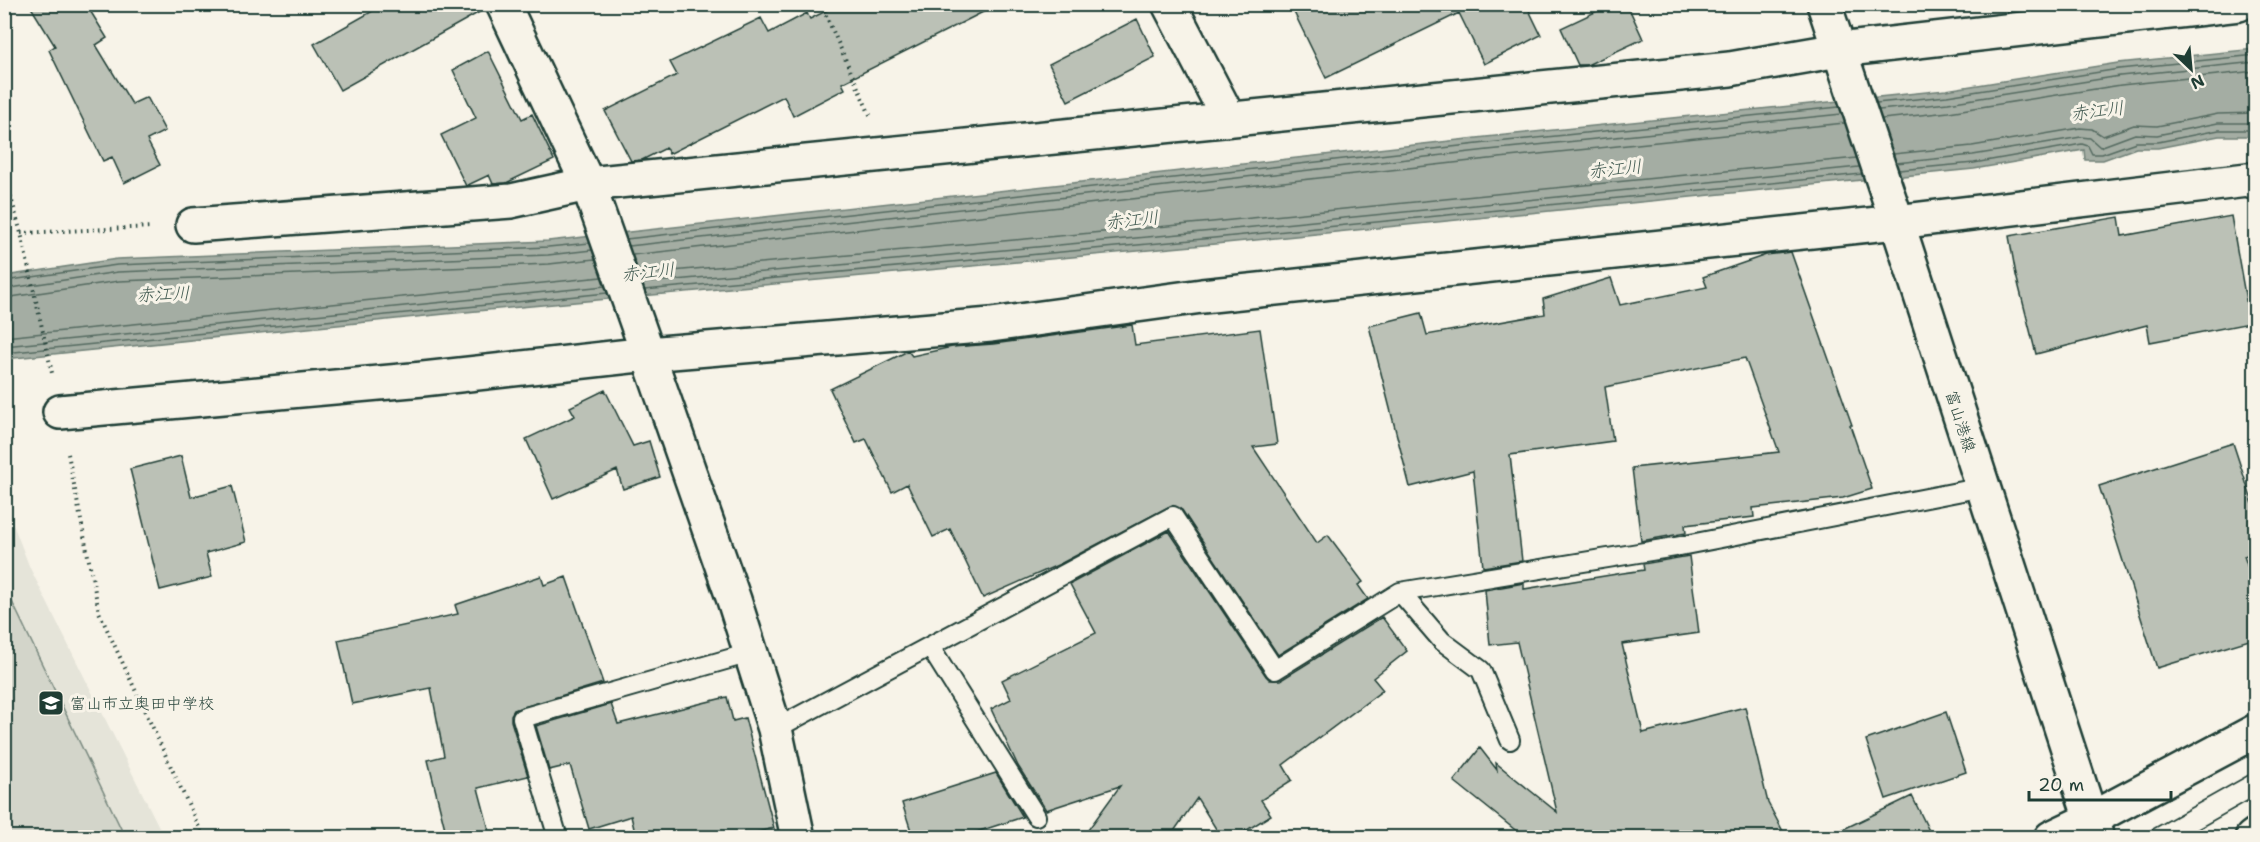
<svg xmlns="http://www.w3.org/2000/svg" width="2260" height="842" font-family="'Shantell Sans','Klee One',sans-serif">
<rect width="100%" height="100%" fill="#f7f3e8"/>
<filter id="ink" filterUnits="userSpaceOnUse"><feTurbulence type="fractalNoise" baseFrequency=".0167" numOctaves="2"/><feDisplacementMap in="SourceGraphic" scale="12" xChannelSelector="R" yChannelSelector="G"/><feConvolveMatrix kernelMatrix="1 2 1 2 8 2 1 2 1" color-interpolation-filters="sRGB"/></filter>
<g filter="url(#ink)">
<path fill="#e5e4d9" d="M 4,501 L 30,568 L 164,837 L 5,837 Z"/>
<path fill="#d3d5ca" stroke="#79897f" stroke-width="1.5" d="M 4,587 L 5,587 L 125,837 L 5,837 Z"/>
<path fill="#a4ada3" stroke="#6f8077" stroke-width="1.5" d="M 2255,49 L 2255,136 L 2219,136 L 2158,148 L 2136,148 L 2103,160 L 2085,160 L 2084,150 L 1974,169 L 1215,244 L 455,313 L 5,359 L 5,276 L 117,259 L 548,241 L 1486,137 L 1946,90 L 2118,63 Z"/>
<g fill="none" stroke-linecap="round" stroke-linejoin="round">
<path stroke="#546a60" stroke-width="1.5" d="M 1876,103 L 1947,96 L 2119,69 L 2256,55
M 1879,110 L 1948,103 L 2120,76 L 2256,62
M 1882,119 L 1949,112 L 2121,85 L 2256,71
M 1893,154 L 1972,146 L 2080,128 L 2092,129 L 2103,136 L 2134,125 L 2157,126 L 2218,114 L 2256,113
M 1896,163 L 1973,155 L 2081,137 L 2090,138 L 2100,147 L 2135,134 L 2157,135 L 2218,123 L 2256,123
M 1899,170 L 1974,163 L 2082,144 L 2088,146 L 2092,154 L 2102,154 L 2136,142 L 2158,142 L 2219,130 L 2256,130
M 626,239 L 1487,143 L 1839,107
M 629,246 L 1488,150 L 1842,114
M 632,255 L 1489,159 L 1845,123
M 639,274 L 1212,222 L 1857,158
M 4,281 L 117,265 L 548,247 L 590,243
M 642,283 L 1213,231 L 1859,167
M 4,289 L 118,272 L 548,255 L 592,250
M 644,290 L 1214,238 L 1862,174
M 4,298 L 119,281 L 549,264 L 595,259
M 4,337 L 602,277
M 4,346 L 605,286
M 4,353 L 607,293"/>
</g>
<path fill="#bbc1b6" stroke="#1f3d34" stroke-width="1.5" d="M 29,4 L 86,4 L 107,38 L 96,45 L 132,104 L 147,97 L 165,131 L 147,140 L 160,165 L 124,183 L 112,157 L 103,161 L 49,50 L 55,46 Z
M 385,4 L 485,4 L 485,9 L 340,90 L 314,44 Z
M 840,4 L 999,4 L 842,83 L 845,89 L 793,116 L 784,96 L 669,154 L 666,148 L 642,160 L 631,161 L 605,111 L 677,75 L 670,62 L 761,18 L 769,33 L 807,13 L 810,19 Z
M 1290,4 L 1526,4 L 1541,35 L 1484,64 L 1459,13 L 1326,78 Z
M 1612,4 L 1627,4 L 1643,39 L 1587,65 L 1578,65 L 1561,28 Z
M 1137,19 L 1155,57 L 1068,101 L 1049,64 Z
M 488,51 L 522,119 L 532,114 L 554,160 L 506,183 L 493,184 L 489,175 L 466,186 L 441,135 L 476,118 L 453,70 Z
M 2231,216 L 2250,323 L 2150,342 L 2147,325 L 2036,354 L 2016,275 L 2009,236 L 2119,217 L 2122,236 Z
M 1791,252 L 1852,425 L 1850,425 L 1872,489 L 1843,498 L 1753,508 L 1754,517 L 1685,525 L 1686,533 L 1641,541 L 1632,468 L 1779,452 L 1745,358 L 1605,387 L 1613,441 L 1510,455 L 1522,561 L 1483,567 L 1473,471 L 1410,487 L 1369,326 L 1421,313 L 1427,335 L 1545,314 L 1543,299 L 1611,278 L 1620,305 L 1707,287 L 1703,277 L 1766,255 Z
M 1132,325 L 1135,345 L 1260,329 L 1277,444 L 1253,447 L 1317,543 L 1328,535 L 1363,582 L 1358,585 L 1368,599 L 1278,655 L 1182,510 L 1172,505 L 1060,564 L 983,598 L 950,529 L 933,537 L 907,484 L 892,492 L 866,439 L 856,443 L 830,389 L 908,351 L 912,356 L 952,347 L 993,344 Z
M 605,390 L 633,446 L 649,441 L 660,477 L 623,489 L 617,470 L 553,499 L 526,439 L 575,416 L 570,407 Z
M 2233,443 L 2256,513 L 2256,552 L 2244,556 L 2256,592 L 2256,638 L 2157,668 L 2099,486 Z
M 181,456 L 191,497 L 232,486 L 246,542 L 206,553 L 212,577 L 160,590 L 130,469 Z
M 1169,531 L 1266,676 L 1270,680 L 1281,680 L 1382,617 L 1407,651 L 1373,678 L 1383,690 L 1283,765 L 1292,780 L 1261,800 L 1271,815 L 1236,837 L 1221,837 L 1197,798 L 1170,837 L 1083,837 L 1120,786 L 1046,810 L 1018,766 L 991,709 L 1011,699 L 1002,680 L 1096,633 L 1070,584 Z
M 1689,556 L 1699,633 L 1622,644 L 1643,733 L 1745,707 L 1768,803 L 1786,837 L 1524,837 L 1454,781 L 1480,748 L 1497,770 L 1496,763 L 1557,812 L 1517,642 L 1490,645 L 1485,590 L 1524,583 L 1524,589 L 1623,573 L 1644,570 L 1643,564 Z
M 541,576 L 544,585 L 566,577 L 603,683 L 514,710 L 511,715 L 511,721 L 528,776 L 478,788 L 491,837 L 447,837 L 428,760 L 444,756 L 431,688 L 352,704 L 338,640 L 458,614 L 455,605 Z
M 727,697 L 733,721 L 745,718 L 774,828 L 738,837 L 636,837 L 631,816 L 589,829 L 570,765 L 549,770 L 536,726 L 611,704 L 618,724 Z
M 1946,712 L 1966,772 L 1886,799 L 1866,740 Z
M 996,773 L 1023,817 L 961,837 L 913,837 L 902,803 Z
M 1912,796 L 1932,837 L 1827,837 Z"/>
<g fill="none" stroke-linecap="round" stroke-linejoin="round">
<defs>
<path id="lane" d="M 1400,592 L 1442,641 L 1481,670 L 1510,740
M 930,647 L 1036,816
M 775,729 L 1173,516 L 1275,670 L 1400,592 L 1675,547 L 1983,487
M 558,838 L 522,718 L 750,653"/>
<path id="street" d="M 503,4 L 588,184 L 648,354 L 734,600 L 775,729 L 798,838
M 1169,4 L 1229,119
M 193,225 L 511,201 L 588,184 L 1730,69 L 1839,50 L 2239,4
M 60,412 L 423,379 L 648,354 L 991,325 L 1202,296 L 1897,222 L 2247,180 L 2256,183"/>
<path id="secondary" d="M 2051,838 L 2091,819 L 2256,731
M 2252,838 L 2256,835"/>
<path id="primary" d="M 1824,4 L 1897,222 L 2097,838"/>
</defs>
<use href="#lane" stroke="#1f3d34" stroke-width="22"/>
<use href="#street" stroke="#1f3d34" stroke-width="38"/>
<use href="#secondary" stroke="#1f3d34" stroke-width="38"/>
<use href="#primary" stroke="#1f3d34" stroke-width="38"/>
<path stroke="#1f3d34" stroke-width="4" stroke-dasharray="1.5 4.5" stroke-linecap="butt" d="M 821,4 L 870,115
M 4,173 L 21,233 L 52,373
M 21,233 L 152,227
M 68,454 L 99,612 L 204,838"/>
<use href="#lane" stroke="#f7f3e8" stroke-width="18"/>
<use href="#street" stroke="#f7f3e8" stroke-width="33"/>
<use href="#secondary" stroke="#f7f3e8" stroke-width="33"/>
<use href="#primary" stroke="#f7f3e8" stroke-width="33"/>
<path stroke="#1f3d34" stroke-width="1.5" d="M 2137,838 L 2256,771
M 2182,838 L 2256,796"/>
</g>
</g>
<defs>
<symbol id="school-square" viewBox="-11 -11 22 22"><rect x="-9" y="-9" width="18" height="18" rx="4" fill="#1f3d34" stroke="#f7f3e8"/><path d="M0-5L7-2L0 1L-7-2ZM-4 1L0 2.5L4 1V4Q0 6-4 4Z" fill="#fff"/></symbol>
</defs>
<g fill-rule="evenodd">
<use href="#school-square" x="36" y="688" width="30" height="30"/>
</g>
<g text-anchor="middle" stroke-width="6" stroke-linejoin="round" paint-order="stroke">
<g font-size="16" fill="#1f3d34" stroke="#f7f3e8">
<text transform="translate(1961 421) rotate(72)" y="6">富山港線</text>
</g>
<g font-size="16" fill="#1f3d34" stroke="#f7f3e8" text-anchor="start">
<text x="70" y="709">富山市立奥田中学校</text>
</g>
<g font-size="18" font-style="italic" fill="#405950" stroke="#f7f3e8">
<text transform="translate(2097 111) rotate(-7)" y="6">赤江川</text>
<text transform="translate(1615 169) rotate(-6)" y="6">赤江川</text>
<text transform="translate(1132 220) rotate(-6)" y="6">赤江川</text>
<text transform="translate(648 272) rotate(-6)" y="6">赤江川</text>
<text transform="translate(163 294) rotate(-2)" y="6">赤江川</text>
</g>
</g>
<rect width="2260" height="842" fill="none" stroke="#f7f3e8" stroke-width="24"/>
<rect x="12" y="12" width="2236" height="818" fill="none" stroke="#1f3d34" stroke-width="2" filter="url(#ink)"/>
<g transform="translate(2191 69) rotate(154)" stroke="#f7f3e8" stroke-width="4.5" paint-order="stroke">
<path d="M0-4.5L10 22L0 15L-10 22Z" fill="#1f3d34"/>
<text y="-9" font-size="16" font-weight="bold" text-anchor="middle" fill="#1f3d34">N</text>
</g>
<path d="M2029 791v9h142v-9" fill="none" stroke="#1f3d34" stroke-width="3"/>
<text x="2038" y="791" font-size="18" fill="#1f3d34" stroke="#f7f3e8" stroke-width="4.5" paint-order="stroke">20 m</text>
</svg>
